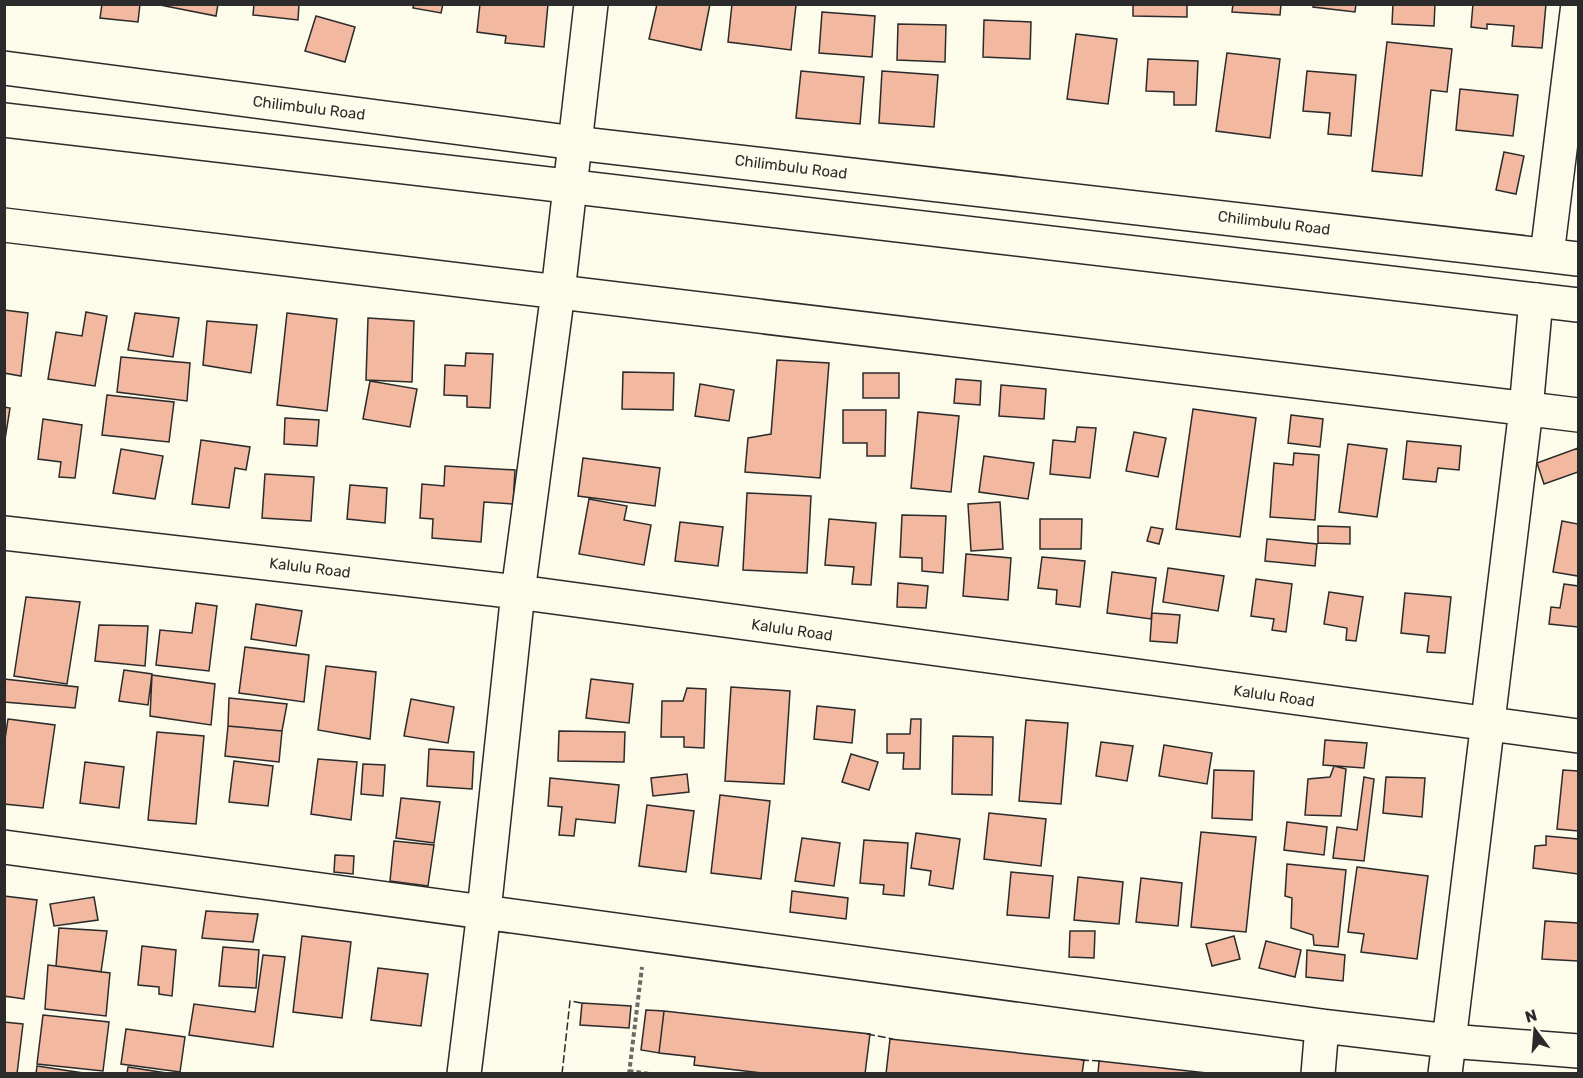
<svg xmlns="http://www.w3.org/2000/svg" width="1583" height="1078" font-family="Rubik,sans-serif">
<rect width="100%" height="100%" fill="#fdfbea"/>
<path fill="#f2b8a0" stroke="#2b2b2b" stroke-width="1.5" d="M 102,4 L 140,4 L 138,22 L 100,18 Z
M 155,4 L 218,4 L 216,16 Z
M 254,4 L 299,4 L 298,20 L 253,15 Z
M 414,4 L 443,4 L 441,13 L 413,8 Z
M 480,4 L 548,4 L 544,47 L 505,43 L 506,36 L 477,32 Z
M 657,4 L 710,4 L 701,50 L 649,39 Z
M 732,4 L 796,5 L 791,50 L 728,42 Z
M 1133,4 L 1187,4 L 1187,17 L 1133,16 Z
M 1233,4 L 1281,4 L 1280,15 L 1232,12 Z
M 1313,4 L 1356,4 L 1355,12 L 1313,7 Z
M 1393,4 L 1435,4 L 1434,26 L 1392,24 Z
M 1473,4 L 1546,4 L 1542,48 L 1512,46 L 1514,26 L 1487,24 L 1487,29 L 1471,27 Z
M 822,12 L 875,16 L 872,57 L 819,53 Z
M 316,16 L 355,27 L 345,62 L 305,51 Z
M 984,20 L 1031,22 L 1030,59 L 983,57 Z
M 898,24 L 946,25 L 945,62 L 897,60 Z
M 1076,34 L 1117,39 L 1108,104 L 1067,99 Z
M 1387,42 L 1452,49 L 1447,92 L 1431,90 L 1422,176 L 1372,171 Z
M 1227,53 L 1280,59 L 1270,138 L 1216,131 Z
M 1148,59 L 1198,61 L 1196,105 L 1174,105 L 1174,92 L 1146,91 Z
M 801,71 L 864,77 L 860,124 L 796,118 Z
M 882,71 L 938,75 L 934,127 L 879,123 Z
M 1307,71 L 1356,75 L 1351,136 L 1328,134 L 1330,113 L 1303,111 Z
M 1460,89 L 1518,95 L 1513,136 L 1456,130 Z
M 1504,152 L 1524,156 L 1516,194 L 1496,190 Z
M 4,310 L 28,313 L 21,376 L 4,373 Z
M 86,312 L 107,316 L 95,386 L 48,379 L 56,332 L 82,336 Z
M 135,313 L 179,318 L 173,357 L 128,350 Z
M 287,313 L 337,319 L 327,411 L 277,405 Z
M 368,318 L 414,321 L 412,382 L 366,380 Z
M 207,321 L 257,325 L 251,373 L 203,365 Z
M 466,353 L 493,354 L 490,408 L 467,407 L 467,396 L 444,395 L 445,365 L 465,366 Z
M 121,357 L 190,363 L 187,401 L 117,392 Z
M 777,360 L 829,363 L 820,478 L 745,472 L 748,438 L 771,434 Z
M 623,372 L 674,373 L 673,410 L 622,409 Z
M 863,373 L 899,373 L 899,398 L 863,398 Z
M 956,379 L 981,381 L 980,405 L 954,403 Z
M 370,381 L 417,389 L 410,427 L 363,419 Z
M 700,384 L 734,390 L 729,421 L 695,416 Z
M 1001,385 L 1046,389 L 1044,419 L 999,416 Z
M 107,395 L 174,402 L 169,442 L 102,435 Z
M 4,407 L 10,408 L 4,446 Z
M 1193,409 L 1256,418 L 1240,537 L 1176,529 Z
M 843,410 L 886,410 L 885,456 L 867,456 L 867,443 L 843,443 Z
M 918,412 L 959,416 L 951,492 L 911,488 Z
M 1291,415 L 1323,419 L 1320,447 L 1288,443 Z
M 285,418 L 319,420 L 317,446 L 284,444 Z
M 43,419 L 82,425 L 75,478 L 59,477 L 61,462 L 38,459 Z
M 1077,427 L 1096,428 L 1090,478 L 1050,474 L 1053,440 L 1075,442 Z
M 1134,432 L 1166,438 L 1158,477 L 1126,471 Z
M 201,440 L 250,447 L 246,470 L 235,468 L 229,508 L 192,504 Z
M 1407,441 L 1461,446 L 1459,470 L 1438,468 L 1436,482 L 1403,479 Z
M 1348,444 L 1387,449 L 1377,517 L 1339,512 Z
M 1578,448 L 1578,472 L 1544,484 L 1537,463 Z
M 121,449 L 163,456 L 155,499 L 113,493 Z
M 1294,453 L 1319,455 L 1315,520 L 1270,517 L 1274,463 L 1293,465 Z
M 984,456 L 1034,463 L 1028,499 L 979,492 Z
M 583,458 L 660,468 L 655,506 L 578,496 Z
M 445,466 L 515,470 L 513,504 L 484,502 L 481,542 L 432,538 L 433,519 L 420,518 L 422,484 L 444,486 Z
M 265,474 L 314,477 L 311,521 L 262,518 Z
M 350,485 L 387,488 L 385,523 L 347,519 Z
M 747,493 L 811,496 L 807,573 L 743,570 Z
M 589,499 L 627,506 L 624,520 L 651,525 L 644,565 L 579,554 Z
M 1000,502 L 1003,549 L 971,551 L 968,504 Z
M 902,515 L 946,516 L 943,573 L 922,571 L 922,558 L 900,557 Z
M 829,519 L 876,523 L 871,585 L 852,584 L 854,567 L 825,565 Z
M 1040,519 L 1082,519 L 1081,549 L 1040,549 Z
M 1562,521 L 1578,524 L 1578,576 L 1553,572 Z
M 680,522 L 723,527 L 718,566 L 675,561 Z
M 1318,526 L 1350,527 L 1350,544 L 1318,543 Z
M 1151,527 L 1163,529 L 1159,544 L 1147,541 Z
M 1267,539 L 1317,544 L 1315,566 L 1265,561 Z
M 966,554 L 1011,558 L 1008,600 L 963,596 Z
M 1042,557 L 1085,561 L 1080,607 L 1056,604 L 1057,590 L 1038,588 Z
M 1168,568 L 1224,576 L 1218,611 L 1163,602 Z
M 1112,572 L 1156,578 L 1151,619 L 1107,613 Z
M 1256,579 L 1292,584 L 1286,632 L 1272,630 L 1274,619 L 1251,616 Z
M 898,583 L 928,586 L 926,608 L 897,607 Z
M 1564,584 L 1578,586 L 1578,627 L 1549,624 L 1551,607 L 1560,608 Z
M 1329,592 L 1363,597 L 1356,641 L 1346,640 L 1347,628 L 1324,624 Z
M 1405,593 L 1451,597 L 1445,653 L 1427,652 L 1429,636 L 1401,633 Z
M 26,597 L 80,602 L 67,684 L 14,676 Z
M 196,603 L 217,606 L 209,671 L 156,665 L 160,630 L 192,633 Z
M 256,604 L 302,611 L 296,646 L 251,639 Z
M 1152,613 L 1180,615 L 1177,643 L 1150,641 Z
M 99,625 L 148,626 L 145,666 L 95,661 Z
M 245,647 L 309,655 L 304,702 L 239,693 Z
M 326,666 L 376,672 L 370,739 L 318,730 Z
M 124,670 L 152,674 L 148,705 L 119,701 Z
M 152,675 L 215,684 L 211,725 L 150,716 Z
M 4,679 L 78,687 L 75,708 L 4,702 Z
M 591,679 L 633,684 L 629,723 L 586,718 Z
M 731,687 L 790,691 L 784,784 L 725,781 Z
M 687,688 L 706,689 L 704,748 L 684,747 L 684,737 L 661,737 L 662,701 L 683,701 Z
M 229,698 L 287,704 L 282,731 L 228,726 Z
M 411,699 L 454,707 L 448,743 L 404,736 Z
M 817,706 L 855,710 L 852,743 L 814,739 Z
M 8,719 L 55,725 L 43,808 L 4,804 L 4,746 Z
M 911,719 L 921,719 L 920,769 L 903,769 L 904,753 L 887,753 L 887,734 L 910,734 Z
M 1026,720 L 1068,723 L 1061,804 L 1019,801 Z
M 228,726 L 282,731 L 279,762 L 225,756 Z
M 559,731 L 625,732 L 624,762 L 558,761 Z
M 157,732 L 204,736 L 196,824 L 148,820 Z
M 953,736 L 993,737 L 992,795 L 952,794 Z
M 1325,740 L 1367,743 L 1364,768 L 1323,765 Z
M 1101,742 L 1133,746 L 1127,781 L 1096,776 Z
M 1164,745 L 1212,753 L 1207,784 L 1159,776 Z
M 429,749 L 474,752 L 472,789 L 427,786 Z
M 851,754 L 878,762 L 869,790 L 842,782 Z
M 318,759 L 357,762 L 351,820 L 311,814 Z
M 234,761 L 273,766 L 268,806 L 229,802 Z
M 85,762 L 124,767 L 119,808 L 80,803 Z
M 363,764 L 385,765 L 383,796 L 361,794 Z
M 1334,766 L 1346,769 L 1341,816 L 1305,815 L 1308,779 L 1330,777 Z
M 1214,770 L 1254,771 L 1252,820 L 1212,818 Z
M 1563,770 L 1578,771 L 1578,831 L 1557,829 Z
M 687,774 L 689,792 L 653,796 L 651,778 Z
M 1364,777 L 1374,779 L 1364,861 L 1333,858 L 1337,827 L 1357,830 Z
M 1386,777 L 1425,778 L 1422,817 L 1383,813 Z
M 550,778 L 619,785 L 615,823 L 576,819 L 574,836 L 559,835 L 562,807 L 548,806 Z
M 720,795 L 770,801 L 761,879 L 711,873 Z
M 401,798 L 440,802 L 434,843 L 396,838 Z
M 647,805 L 694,811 L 686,872 L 639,866 Z
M 989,813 L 1046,819 L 1041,866 L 984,859 Z
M 1287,822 L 1327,827 L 1324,855 L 1284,850 Z
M 1201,832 L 1256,837 L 1246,932 L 1191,927 Z
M 916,833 L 960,839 L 953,889 L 929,885 L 931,871 L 911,868 Z
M 1546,836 L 1578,839 L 1578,874 L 1533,868 L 1535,846 L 1546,845 Z
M 802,838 L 840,843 L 834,886 L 795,881 Z
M 864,840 L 908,843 L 904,896 L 883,894 L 884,885 L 860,883 Z
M 394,841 L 434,845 L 428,886 L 390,881 Z
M 335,855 L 354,856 L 353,874 L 334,872 Z
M 1287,864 L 1346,870 L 1338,947 L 1314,945 L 1313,935 L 1291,928 L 1292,898 L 1285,896 Z
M 1357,867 L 1428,876 L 1417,959 L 1361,952 L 1364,934 L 1348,932 Z
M 1011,872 L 1053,876 L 1049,918 L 1007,915 Z
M 1078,877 L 1123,882 L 1119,924 L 1074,920 Z
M 1141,878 L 1182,883 L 1178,926 L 1136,922 Z
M 792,891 L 848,898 L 846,919 L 790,912 Z
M 4,896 L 37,900 L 24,999 L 4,996 Z
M 94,897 L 98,920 L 54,926 L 50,904 Z
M 206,911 L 258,914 L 253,942 L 202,938 Z
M 1545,921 L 1578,923 L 1578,961 L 1542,959 Z
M 59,928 L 107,931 L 101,972 L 56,966 Z
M 1070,931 L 1095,931 L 1094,958 L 1069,957 Z
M 302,936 L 351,942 L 342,1018 L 293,1012 Z
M 1234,936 L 1240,959 L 1212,966 L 1206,944 Z
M 1266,941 L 1301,950 L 1295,977 L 1259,968 Z
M 142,946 L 176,950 L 172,996 L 159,994 L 159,987 L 138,985 Z
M 223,947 L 259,950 L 256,988 L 219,986 Z
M 1307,950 L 1345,955 L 1343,981 L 1306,977 Z
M 263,955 L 285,957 L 273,1047 L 189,1035 L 194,1004 L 255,1012 Z
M 48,965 L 110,973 L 106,1016 L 45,1009 Z
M 378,968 L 428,974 L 421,1026 L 371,1020 Z
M 582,1003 L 631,1006 L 629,1028 L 580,1025 Z
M 646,1010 L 664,1011 L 659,1053 L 641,1050 Z
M 664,1011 L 870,1034 L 865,1074 L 770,1074 L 694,1065 L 695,1057 L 659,1053 Z
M 43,1015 L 109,1022 L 103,1071 L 37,1064 Z
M 4,1022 L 23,1024 L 17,1074 L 4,1074 Z
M 126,1029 L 185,1037 L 180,1072 L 121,1064 Z
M 890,1039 L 1084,1060 L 1082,1074 L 886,1074 Z
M 1099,1061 L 1216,1074 L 1098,1074 Z
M 37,1066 L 83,1073 L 83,1074 L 36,1074 Z
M 128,1067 L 166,1073 L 166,1074 L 127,1074 Z"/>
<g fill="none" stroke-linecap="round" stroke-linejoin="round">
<defs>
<path id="minor" d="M 4,225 L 1578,415
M 1547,255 L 1578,4
M 4,533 L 518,592 L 1578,736
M 4,847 L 1322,1026 L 1449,1041 L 1578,1051
M 464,1074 L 484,911 L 518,592 L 558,292 L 591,4
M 1318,1074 L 1322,1026
M 1445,1074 L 1526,409 L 1536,300"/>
<path id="major" d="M 4,68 L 575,143 L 1578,259
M 4,120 L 1578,305"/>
</defs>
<use href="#minor" stroke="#2b2b2b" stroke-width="36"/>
<use href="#major" stroke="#2b2b2b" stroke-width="36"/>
<path stroke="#6a6964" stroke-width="4" stroke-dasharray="4.5 3" stroke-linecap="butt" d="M 629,1071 L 650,1074
M 629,1074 L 642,967"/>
<use href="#minor" stroke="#fdfbea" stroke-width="33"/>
<use href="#major" stroke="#fdfbea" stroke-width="33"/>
<path stroke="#2b2b2b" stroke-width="1.5" stroke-dasharray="8 3" stroke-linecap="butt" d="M 867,1034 L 893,1039
M 1081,1060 L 1102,1061
M 562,1074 L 570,1001 L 582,1003"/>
</g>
<g text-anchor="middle" stroke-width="4.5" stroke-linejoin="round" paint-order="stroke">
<g font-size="15" fill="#2b2b2b" stroke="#fdfbea">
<text transform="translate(309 108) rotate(7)" y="5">Chilimbulu Road</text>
<text transform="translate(791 167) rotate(7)" y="5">Chilimbulu Road</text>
<text transform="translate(1274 223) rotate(7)" y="5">Chilimbulu Road</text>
<text transform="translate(310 568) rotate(7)" y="5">Kalulu Road</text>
<text transform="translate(792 630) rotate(8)" y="5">Kalulu Road</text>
<text transform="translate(1274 696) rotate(8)" y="5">Kalulu Road</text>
</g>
</g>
<rect width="1583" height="1078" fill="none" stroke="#2b2b2b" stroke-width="12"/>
<g transform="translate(1535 1030) rotate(344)" stroke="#fdfbea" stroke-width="4.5" paint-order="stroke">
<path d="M0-4.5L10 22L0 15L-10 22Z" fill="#2b2b2b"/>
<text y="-9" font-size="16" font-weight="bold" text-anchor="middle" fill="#2b2b2b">N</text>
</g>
</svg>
